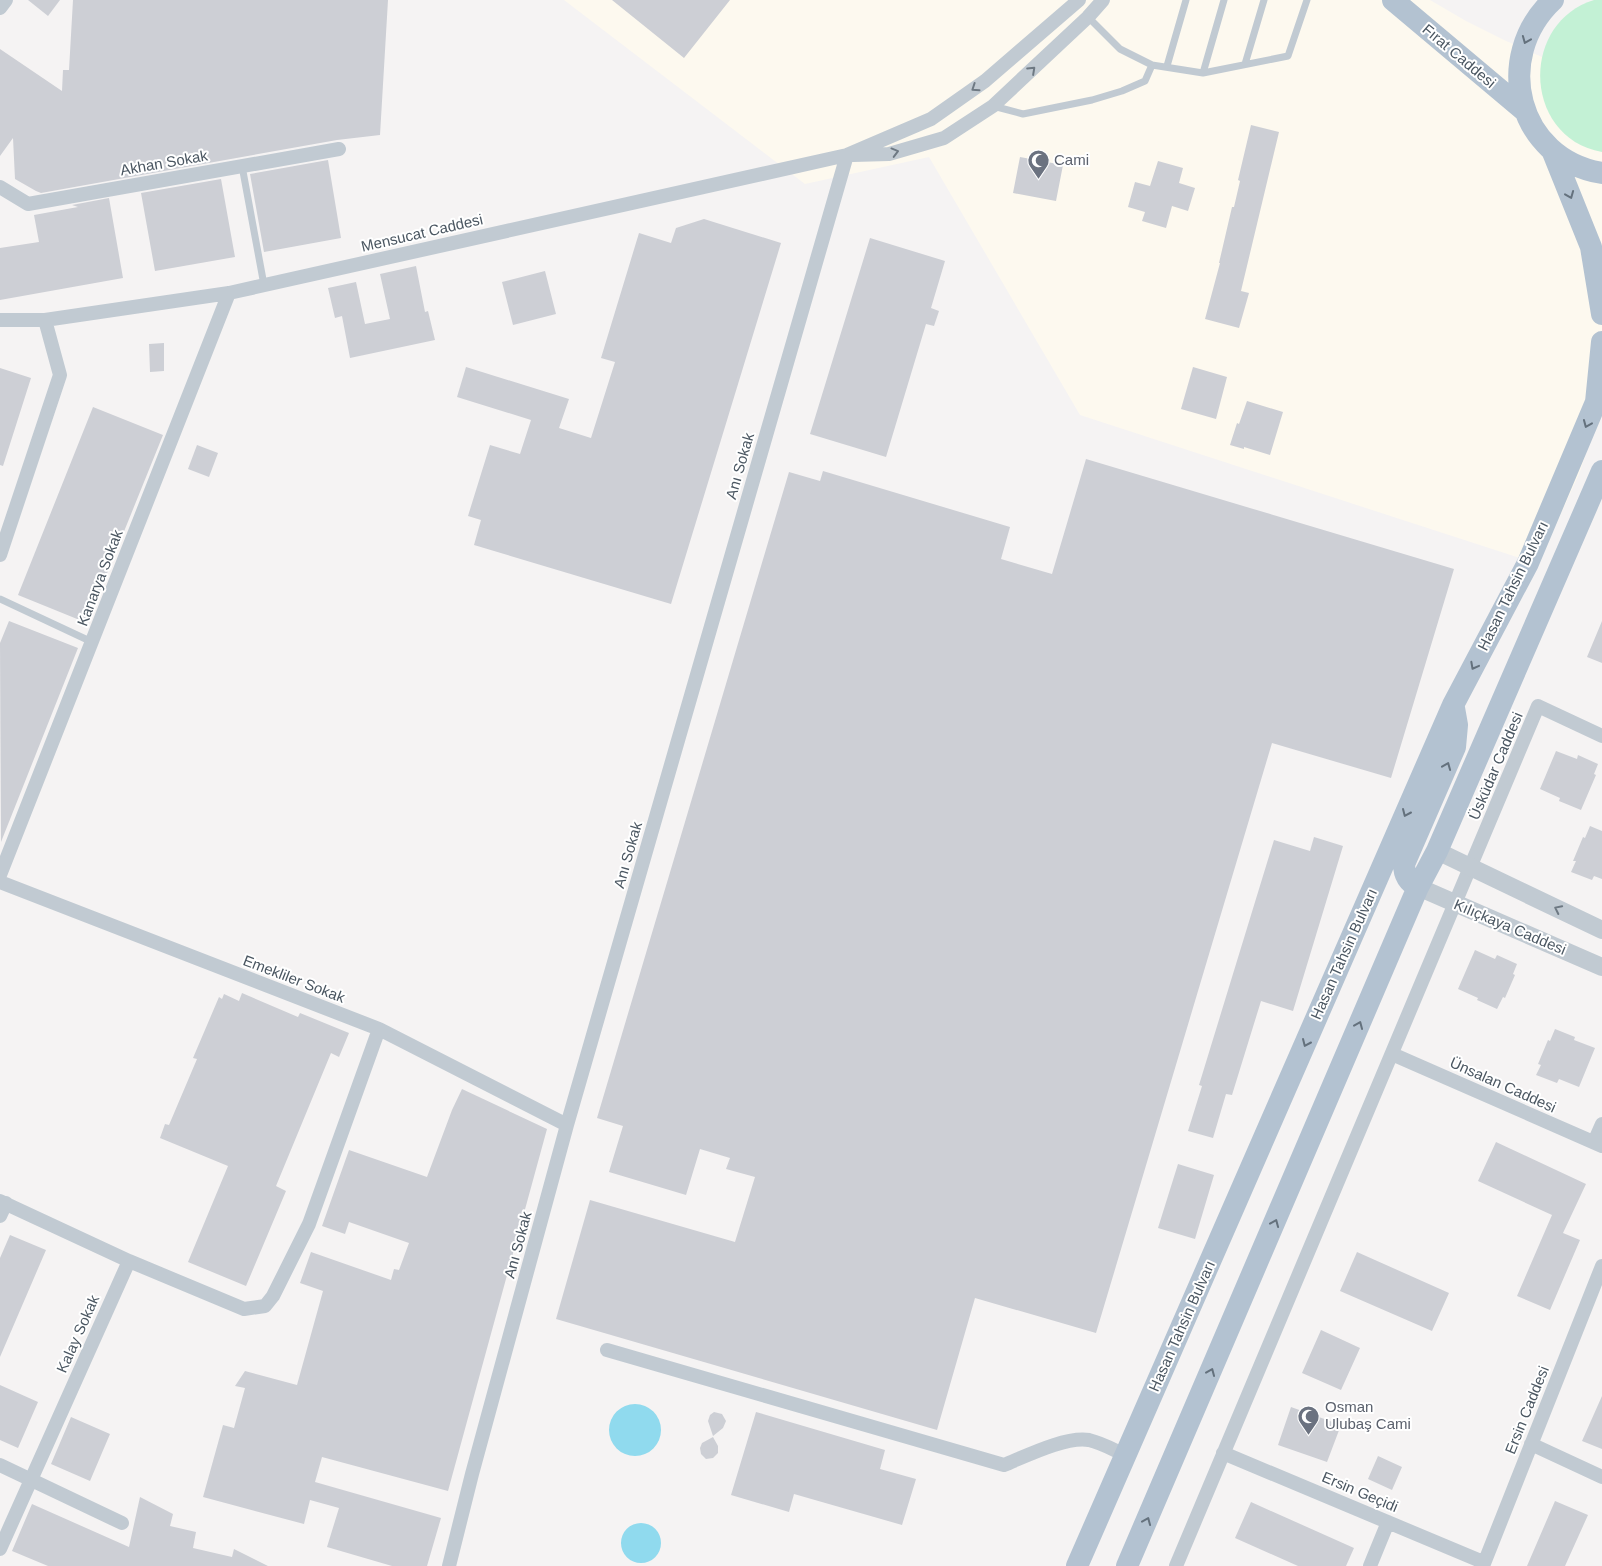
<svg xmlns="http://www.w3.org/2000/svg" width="1602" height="1566" font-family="Helvetica,sans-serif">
<rect width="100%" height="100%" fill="#f5f3f3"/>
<path fill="#fdf9ef" d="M 564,0 L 1430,0 L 1466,21 L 1504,40 L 1542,57 L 1602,76 L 1602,407 L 1579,474 L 1538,564 L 1080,415 L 929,157 L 805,184 Z"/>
<path fill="#c3f1d5" d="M 1594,0 L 1602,0 L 1602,152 C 1523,138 1519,23 1594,0 Z"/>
<path fill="#90daee" d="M609 1430a26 26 0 1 1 52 0a26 26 0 1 1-52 0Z
M621 1543a20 20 0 1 1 40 0a20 20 0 1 1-40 0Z"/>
<path fill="#cdcfd5" d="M 28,0 L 60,0 L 48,16 Z
M 73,0 L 388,0 L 380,135 L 337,140 L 41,193 L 36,191 L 15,179 L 13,138 L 0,156 L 0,49 L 62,91 L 63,70 L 69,70 Z
M 612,0 L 730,0 L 684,58 Z
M 1251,125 L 1279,132 L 1241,291 L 1249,293 L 1239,328 L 1205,319 L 1220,263 L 1219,263 L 1232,207 L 1234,207 L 1240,181 L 1238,180 Z
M 1020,157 L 1063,165 L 1056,201 L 1013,193 Z
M 328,160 L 341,238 L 264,252 L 250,174 Z
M 1158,161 L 1183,168 L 1179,183 L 1195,188 L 1188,211 L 1172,206 L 1166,228 L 1142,221 L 1145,212 L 1128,207 L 1135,182 L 1150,186 Z
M 221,179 L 235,257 L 155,271 L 141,193 Z
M 109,198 L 123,278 L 0,300 L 0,248 L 39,242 L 34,215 L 78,207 L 72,205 Z
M 704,219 L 781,243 L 671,604 L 474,545 L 481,520 L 468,516 L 490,445 L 520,454 L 531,420 L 457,397 L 466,367 L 569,399 L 559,428 L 591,438 L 615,362 L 601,358 L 639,233 L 671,243 L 676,228 Z
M 870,238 L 945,261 L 931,308 L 939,311 L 934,326 L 926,324 L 886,457 L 810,434 Z
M 416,266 L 425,312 L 428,311 L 435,340 L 350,358 L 342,316 L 335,318 L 328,288 L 356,282 L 365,324 L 390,319 L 380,274 Z
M 545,271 L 556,314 L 513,325 L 502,282 Z
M 164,343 L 164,371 L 150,372 L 149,344 Z
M 1193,367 L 1227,377 L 1216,419 L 1181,409 Z
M 0,368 L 31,378 L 3,466 L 0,465 Z
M 1247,401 L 1283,412 L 1270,455 L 1244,447 L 1244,449 L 1230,445 L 1237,423 L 1239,424 Z
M 93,407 L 163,435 L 87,623 L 18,595 Z
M 197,445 L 218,453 L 209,477 L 188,469 Z
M 1086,459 L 1454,569 L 1391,778 L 1272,743 L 1096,1333 L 975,1298 L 937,1430 L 556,1319 L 590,1200 L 735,1242 L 755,1177 L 726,1169 L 730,1158 L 700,1149 L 686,1195 L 609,1172 L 623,1126 L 597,1118 L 789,472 L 820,481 L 823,471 L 1010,527 L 1001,559 L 1052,574 Z
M 9,621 L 78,648 L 1,842 L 0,643 Z
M 1602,621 L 1602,663 L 1587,657 Z
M 1556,751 L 1577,759 L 1578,755 L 1598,764 L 1594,774 L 1596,775 L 1581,810 L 1559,801 L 1560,798 L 1540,789 Z
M 1590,826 L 1602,831 L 1602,879 L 1594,876 L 1592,880 L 1571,872 L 1576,861 L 1573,861 L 1583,837 L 1585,838 Z
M 1314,837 L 1343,846 L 1293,1011 L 1261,1001 L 1232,1095 L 1226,1094 L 1213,1138 L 1188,1131 L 1202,1086 L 1199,1085 L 1274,840 L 1310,851 Z
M 1475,950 L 1495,959 L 1497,955 L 1517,964 L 1513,974 L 1515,975 L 1505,998 L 1503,997 L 1497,1009 L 1477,1000 L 1478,998 L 1458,989 Z
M 242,993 L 298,1017 L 300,1013 L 349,1033 L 339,1057 L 331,1053 L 276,1186 L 286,1191 L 246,1286 L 188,1262 L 228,1166 L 160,1138 L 165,1124 L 169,1125 L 197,1059 L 193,1058 L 219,997 L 222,999 L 224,994 L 239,1001 Z
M 1555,1029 L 1575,1037 L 1574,1040 L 1595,1048 L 1579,1087 L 1559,1079 L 1557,1083 L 1536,1075 L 1541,1065 L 1538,1064 L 1548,1040 L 1550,1041 Z
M 462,1089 L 547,1129 L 448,1491 L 322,1457 L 315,1482 L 441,1518 L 427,1566 L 392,1566 L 327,1547 L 339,1508 L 310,1500 L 304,1524 L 203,1497 L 223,1425 L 234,1428 L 245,1388 L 235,1386 L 245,1371 L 297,1385 L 323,1291 L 300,1283 L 311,1252 L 391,1280 L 394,1269 L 399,1270 L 409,1243 L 349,1222 L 345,1234 L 322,1226 L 349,1150 L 427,1177 L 452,1110 Z
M 1496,1142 L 1586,1184 L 1563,1233 L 1580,1240 L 1550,1310 L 1517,1296 L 1552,1215 L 1478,1181 Z
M 1178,1164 L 1214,1175 L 1195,1239 L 1158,1228 Z
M 10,1235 L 46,1250 L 0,1357 L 0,1258 Z
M 1357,1252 L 1449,1293 L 1432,1331 L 1340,1291 Z
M 1321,1330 L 1360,1348 L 1341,1390 L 1302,1373 Z
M 0,1385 L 38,1402 L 18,1448 L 0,1440 Z
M 1602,1396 L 1602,1449 L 1582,1441 Z
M 1291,1407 L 1341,1425 L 1327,1462 L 1278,1445 Z
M 714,1412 L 722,1414 L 726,1421 L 723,1428 L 713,1436 L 708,1421 L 710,1415 Z
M 756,1412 L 885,1450 L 880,1469 L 916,1479 L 902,1525 L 794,1494 L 789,1512 L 731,1495 Z
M 71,1417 L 110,1434 L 90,1481 L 51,1464 Z
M 713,1437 L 718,1446 L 718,1453 L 713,1458 L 706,1459 L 701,1454 L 700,1448 L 702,1443 Z
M 1378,1456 L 1402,1467 L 1392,1490 L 1368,1479 Z
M 140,1497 L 173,1514 L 170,1526 L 196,1532 L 193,1548 L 232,1557 L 234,1549 L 268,1566 L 48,1566 L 12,1551 L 32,1504 L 129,1547 Z
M 1555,1501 L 1588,1515 L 1565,1566 L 1527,1566 Z
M 1251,1502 L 1354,1548 L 1346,1566 L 1298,1566 L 1235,1538 Z"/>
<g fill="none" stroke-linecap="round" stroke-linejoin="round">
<path stroke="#c1cad2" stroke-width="7" d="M 1088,17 L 1120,49 L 1152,65 L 1203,73 L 1288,56 L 1307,0
M 1245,64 L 1264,0
M 1167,66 L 1186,0
M 1203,73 L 1224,0
M 993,106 L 1023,114 L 1092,100 L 1122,91 L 1145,81 L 1152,65
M 242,166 L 264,285
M 0,599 L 92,642"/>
<path stroke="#c1cad2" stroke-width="14" d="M 0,8 L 6,0
M 853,155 L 889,154 L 944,138 L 993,106 L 1088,17 L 1103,0
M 0,187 L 28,204 L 339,149
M 0,320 L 45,320 L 229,293 L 847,155 L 931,119 L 985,81 L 1079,0
M 0,555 L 60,375 L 45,320
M 0,875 L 229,293
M 0,882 L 379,1029 L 567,1125
M 1392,1054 L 1602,1146
M 1594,1142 L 1602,1124
M 0,1201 L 129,1261 L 244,1309 L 265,1306 L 273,1296 L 309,1224 L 379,1029
M 0,1216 L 6,1203
M 607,1350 L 1004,1465 C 1026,1456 1066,1436 1089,1440 C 1102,1443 1114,1450 1125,1455
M 1531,1444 L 1602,1477
M 1223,1453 L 1483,1562
M 0,1465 L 122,1523
M 0,1549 L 129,1261
M 449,1566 L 472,1474 L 567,1125 L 847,155
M 1176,1566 L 1538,706 L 1602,736
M 1370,1566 L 1388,1522
M 1483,1566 L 1602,1266"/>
<path stroke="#c1cad2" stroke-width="18" d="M 1437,851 L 1602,930
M 1418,887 L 1602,967"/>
<path stroke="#b3c2d1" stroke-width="22" d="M 1393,0 L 1525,111
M 1553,0 C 1492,57 1517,159 1602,173
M 1552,150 L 1591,247 L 1602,314
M 1418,887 C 1408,882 1404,875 1404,864 L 1455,747 L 1457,725 L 1454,708
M 1077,1566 L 1453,705 L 1528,563 L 1596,402 L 1602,342
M 1127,1566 L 1418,887 L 1437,851 L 1602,471"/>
</g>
<defs><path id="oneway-chevron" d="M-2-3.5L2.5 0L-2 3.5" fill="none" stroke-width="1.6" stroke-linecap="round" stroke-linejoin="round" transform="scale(1.25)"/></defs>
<g stroke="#64717d">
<use href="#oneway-chevron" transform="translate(1526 40) rotate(112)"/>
<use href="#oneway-chevron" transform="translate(1570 195) rotate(68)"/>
<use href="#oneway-chevron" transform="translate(1587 424) rotate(113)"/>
<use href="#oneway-chevron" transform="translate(1474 666) rotate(118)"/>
<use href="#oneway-chevron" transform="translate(1447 766) rotate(-68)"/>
<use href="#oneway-chevron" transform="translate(1406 813) rotate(114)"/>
<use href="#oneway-chevron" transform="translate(1359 1025) rotate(-67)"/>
<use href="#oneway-chevron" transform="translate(1306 1043) rotate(114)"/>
<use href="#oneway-chevron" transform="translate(1275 1223) rotate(-67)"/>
<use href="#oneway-chevron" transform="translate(1211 1372) rotate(-67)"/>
<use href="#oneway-chevron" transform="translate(1147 1521) rotate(-67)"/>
</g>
<g stroke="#6e7983">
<use href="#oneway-chevron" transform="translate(1032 70) rotate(-43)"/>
<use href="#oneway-chevron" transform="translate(975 88) rotate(146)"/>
<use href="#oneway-chevron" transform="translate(895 152) rotate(-15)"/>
<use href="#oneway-chevron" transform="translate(1558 909) rotate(-154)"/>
</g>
<defs>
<symbol id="mosque-pin" viewBox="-11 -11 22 30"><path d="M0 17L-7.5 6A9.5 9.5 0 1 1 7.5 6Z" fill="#6b7280" stroke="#fff"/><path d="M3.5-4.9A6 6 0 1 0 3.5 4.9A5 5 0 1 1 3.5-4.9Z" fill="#fff"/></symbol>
</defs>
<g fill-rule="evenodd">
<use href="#mosque-pin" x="1026" y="148" width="25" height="34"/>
<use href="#mosque-pin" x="1296" y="1404" width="25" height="34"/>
</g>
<g text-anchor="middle" stroke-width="4" stroke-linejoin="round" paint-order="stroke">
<g font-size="15" fill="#4a5661" stroke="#fff">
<text transform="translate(1459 56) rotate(40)" y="5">Fırat Caddesi</text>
<text transform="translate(164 163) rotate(-10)" y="5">Akhan Sokak</text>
<text transform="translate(422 233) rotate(-13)" y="5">Mensucat Caddesi</text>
<text transform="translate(740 466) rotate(-74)" y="5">Anı Sokak</text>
<text transform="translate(100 578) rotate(-69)" y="5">Kanarya Sokak</text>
<text transform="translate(1513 586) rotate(-64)" y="5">Hasan Tahsin Bulvarı</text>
<text transform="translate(1496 766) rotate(-67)" y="5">Üsküdar Caddesi</text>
<text transform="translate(628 855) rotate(-74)" y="5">Anı Sokak</text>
<text transform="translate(1510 927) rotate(23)" y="5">Kılıçkaya Caddesi</text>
<text transform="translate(1344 954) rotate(-66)" y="5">Hasan Tahsin Bulvarı</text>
<text transform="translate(294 979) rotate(21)" y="5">Emekliler Sokak</text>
<text transform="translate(1503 1085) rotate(24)" y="5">Ünsalan Caddesi</text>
<text transform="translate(518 1245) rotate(-75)" y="5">Anı Sokak</text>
<text transform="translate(1182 1326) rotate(-66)" y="5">Hasan Tahsin Bulvarı</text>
<text transform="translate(78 1334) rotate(-66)" y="5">Kalay Sokak</text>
<text transform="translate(1527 1410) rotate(-68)" y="5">Ersin Caddesi</text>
<text transform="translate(1360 1492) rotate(23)" y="5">Ersin Geçidi</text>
</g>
<g font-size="15" fill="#5b616d" stroke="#fff" text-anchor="start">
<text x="1054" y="165">Cami</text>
<text x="1325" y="1412">Osman<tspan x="1325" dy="17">Ulubaş Cami</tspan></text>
</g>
</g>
</svg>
